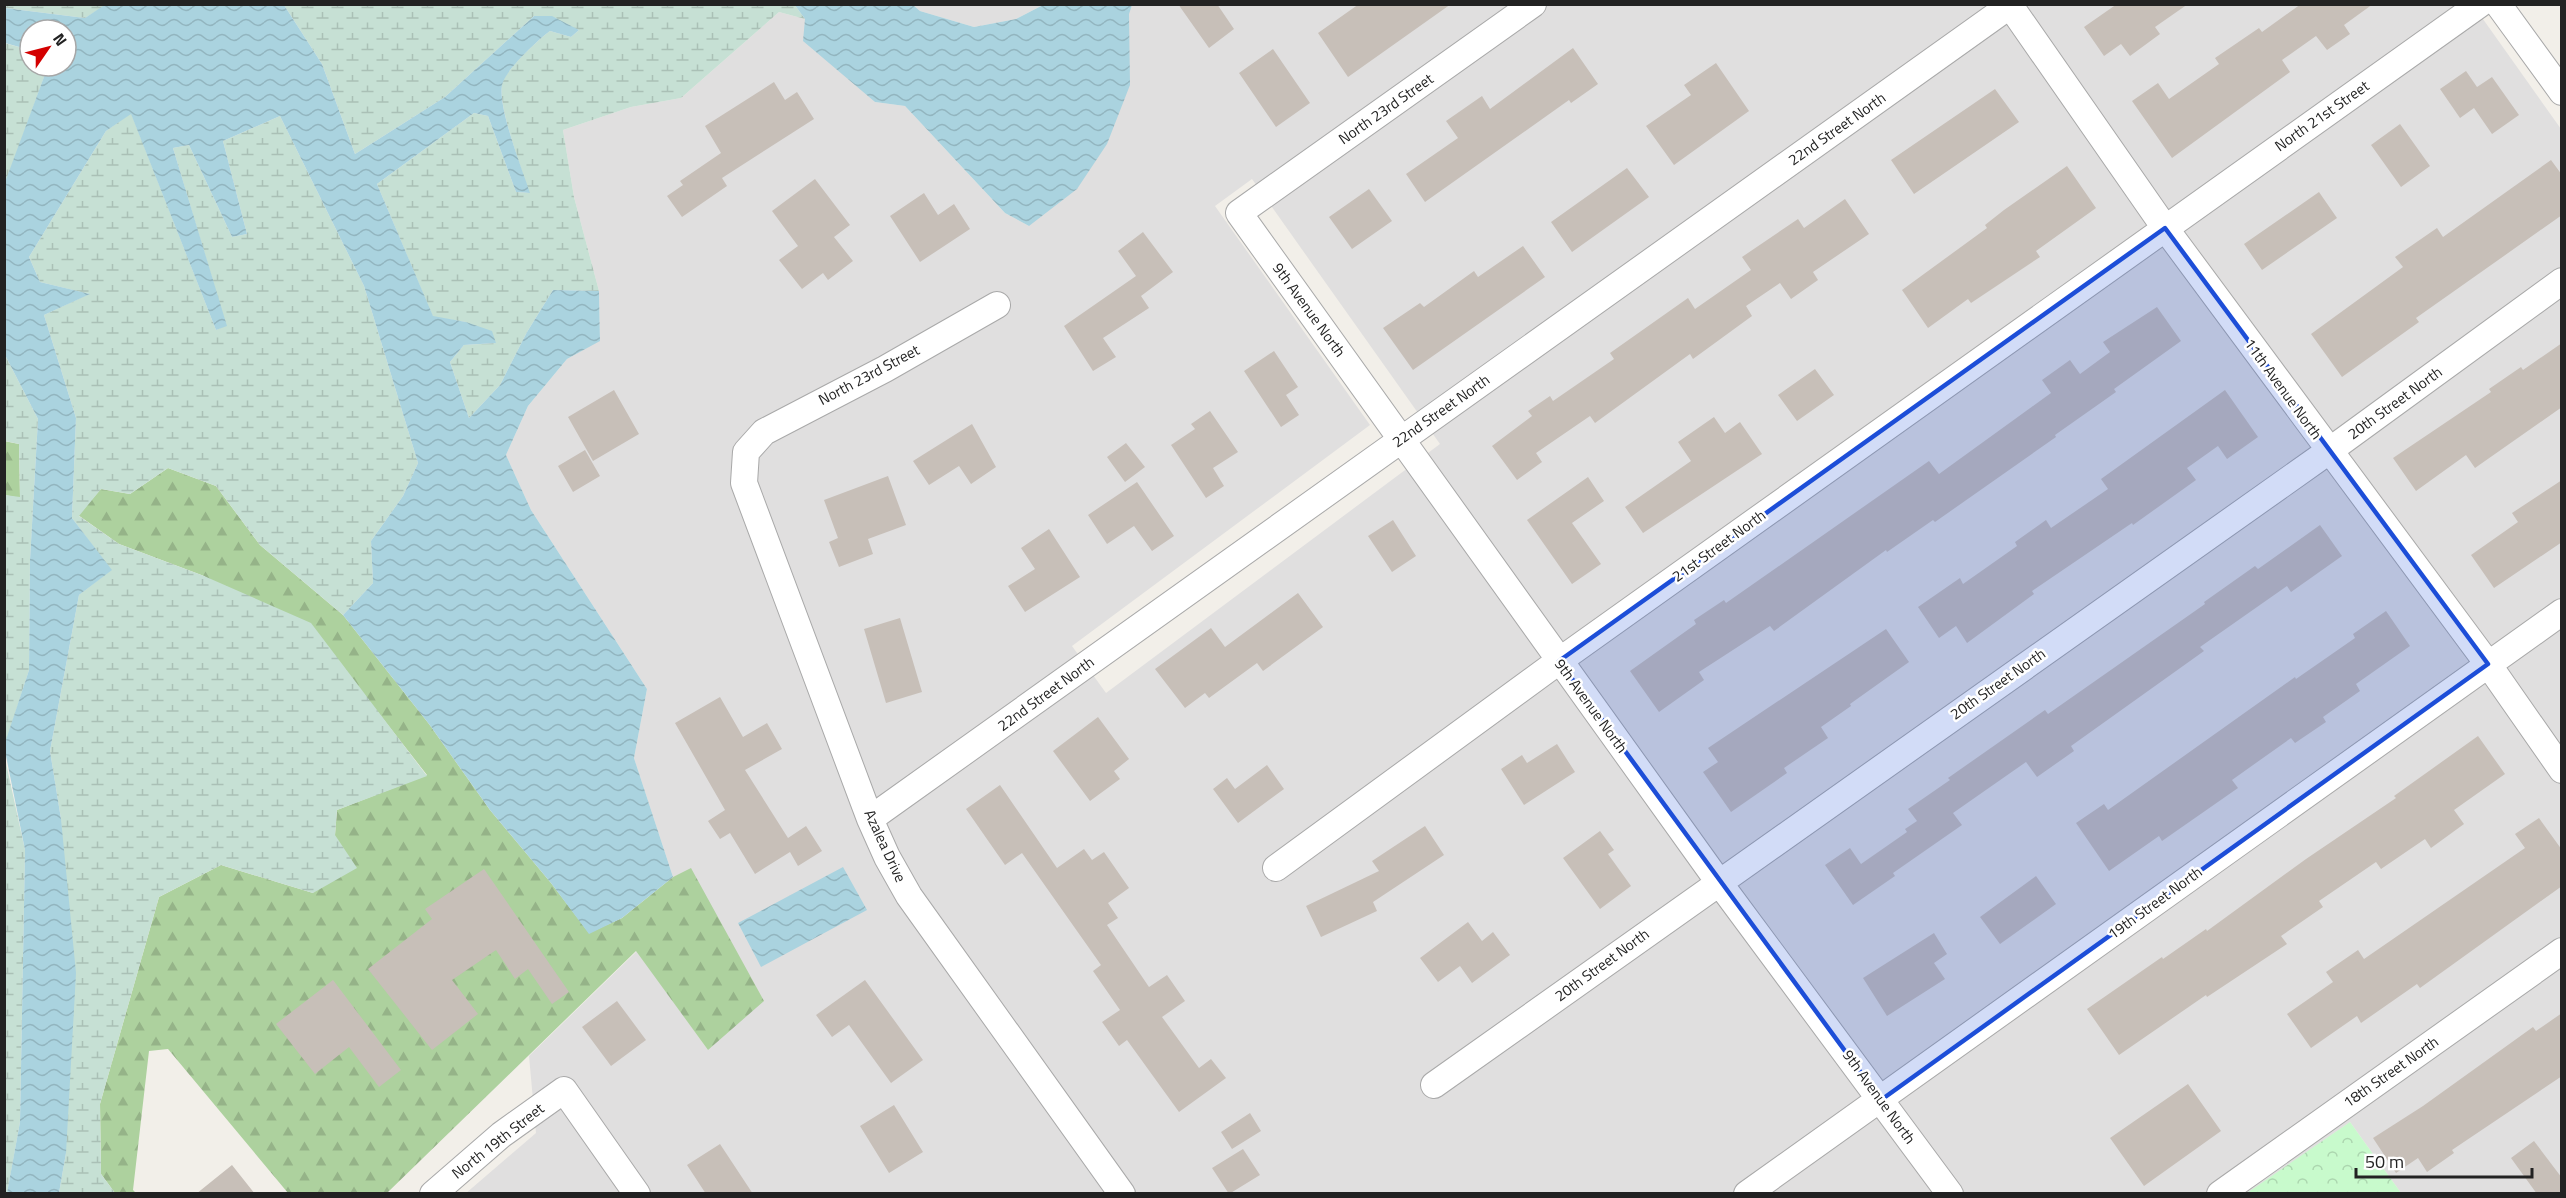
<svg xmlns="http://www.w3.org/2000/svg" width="2566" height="1198" font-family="'Titillium Web',sans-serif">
<defs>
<pattern id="forest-firs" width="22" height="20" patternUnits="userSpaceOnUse" patternTransform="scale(1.5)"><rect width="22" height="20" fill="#add19e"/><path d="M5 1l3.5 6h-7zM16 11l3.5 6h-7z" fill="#95b388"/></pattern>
<pattern id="wetland-marsh" width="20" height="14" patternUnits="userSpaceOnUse" patternTransform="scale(1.5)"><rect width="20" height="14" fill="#c6e0d4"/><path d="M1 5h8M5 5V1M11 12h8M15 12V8" fill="none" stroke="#aac0b6"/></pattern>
<pattern id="park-crowns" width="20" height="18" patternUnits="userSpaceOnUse" patternTransform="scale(1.5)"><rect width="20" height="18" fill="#c8facc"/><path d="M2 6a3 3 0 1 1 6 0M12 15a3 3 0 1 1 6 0" fill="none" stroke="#acd6af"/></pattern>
<pattern id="water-waves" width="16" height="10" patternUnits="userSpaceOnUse" patternTransform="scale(1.5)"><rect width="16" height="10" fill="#aad3df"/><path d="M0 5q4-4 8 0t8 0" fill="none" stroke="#92b5bf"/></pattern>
</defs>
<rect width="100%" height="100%" fill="#f2efe9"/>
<path fill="#e0dfdf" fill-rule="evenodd" d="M 913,5 L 1043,5 L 1016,19 L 974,27 L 920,11 Z
M 1132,5 L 2473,5 L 2561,129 L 2561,1193 L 2401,1193 L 2350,1122 L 2247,1194 L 465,1194 L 536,1133 L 529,1056 L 637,951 L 708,1050 L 691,869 L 673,877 L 634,758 L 647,689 L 531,510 L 506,455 L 528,406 L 567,359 L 600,340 L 599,291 L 574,197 L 563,130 L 631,107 L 681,98 L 779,12 L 805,19 L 875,102 L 905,106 L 1005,213 L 1029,226 ZM 1252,179 L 1440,444 L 1106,693 L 1072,646 L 1370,425 L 1215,206 Z"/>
<path fill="url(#forest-firs)" d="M 4,441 L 19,444 L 20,498 L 5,495 Z
M 168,468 L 216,486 L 260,545 L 343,615 L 429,724 L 490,810 L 551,883 L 589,933 L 622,918 L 673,877 L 691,868 L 764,1001 L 708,1050 L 636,951 L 387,1193 L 288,1193 L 168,1049 L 149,1051 L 133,1190 L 136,1193 L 115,1193 L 101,1174 L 100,1104 L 159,897 L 221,865 L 313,893 L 335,835 L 337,810 L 427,775 L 377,711 L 204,576 L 119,544 L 78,515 L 101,489 L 130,494 Z"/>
<path fill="url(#wetland-marsh)" d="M 5,4 L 106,5 L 85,18 L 5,8 Z
M 794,4 L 805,19 L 779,12 L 681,98 L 631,107 L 563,130 L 574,197 L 599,291 L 553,290 L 527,332 L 500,385 L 469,418 L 450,362 L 464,345 L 496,343 L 466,322 L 433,317 L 377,184 L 474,113 L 488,116 L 516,192 L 529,193 C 523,171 495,101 503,81 C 509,67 538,40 550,31 L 571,37 L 579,30 L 534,16 L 445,97 L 355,154 L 322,64 L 284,5 Z
M 4,43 L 30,50 L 30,66 L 48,66 L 5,185 Z
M 131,113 L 216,330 L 226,325 L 173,148 L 189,145 L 232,237 L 247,234 L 223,141 L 280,116 L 364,286 L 418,463 L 403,496 L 371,541 L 373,583 L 343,615 L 260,545 L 216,486 L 168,468 L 130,494 L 101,489 L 79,516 L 119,544 L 204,576 L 311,623 L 427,776 L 337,810 L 335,835 L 357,868 L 313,893 L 221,865 L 159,897 L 100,1104 L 101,1174 L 115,1193 L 59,1193 L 66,1153 L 61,819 L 50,751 L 79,595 L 111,570 L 72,518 L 76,418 L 44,315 L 89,294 L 40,282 L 29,257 L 106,131 Z
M 5,355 L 38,419 L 30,560 L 29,670 L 5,745 L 5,495 L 20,497 L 19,444 L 5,441 Z
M 4,754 L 25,850 L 20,1122 L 7,1194 L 4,1193 Z"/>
<path fill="url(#park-crowns)" d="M 2350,1122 L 2401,1193 L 2247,1193 Z"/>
<path fill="url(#water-waves)" d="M 106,4 L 284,5 L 322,64 L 355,154 L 445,97 L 534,16 L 552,16 L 579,30 L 571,37 L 550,31 C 538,40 508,68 503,82 C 495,101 523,171 530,193 L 516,192 L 488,116 L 474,113 L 377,184 L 433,316 L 466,322 L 492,331 L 496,343 L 464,345 L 450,362 L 469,418 L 500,385 L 527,332 L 553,290 L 599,291 L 600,341 L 567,359 L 528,406 L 506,455 L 531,510 L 647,689 L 634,758 L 673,877 L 622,918 L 589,934 L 551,883 L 490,810 L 429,724 L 343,615 L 373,583 L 371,541 L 403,496 L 418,463 L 364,286 L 280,116 L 223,141 L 247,234 L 232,237 L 189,145 L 173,148 L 227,326 L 216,330 L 131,114 L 106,131 L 29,257 L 40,282 L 90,294 L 44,315 L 76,418 L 72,518 L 112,570 L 79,595 L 50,751 L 61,819 L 76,973 L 66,1153 L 59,1193 L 7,1193 L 20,1122 L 25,850 L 4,746 L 29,670 L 30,560 L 38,419 L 5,355 L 4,185 L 48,66 L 66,66 L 66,30 L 30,30 L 30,50 L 5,43 L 5,8 L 85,18 Z
M 794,4 L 913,5 L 920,11 L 974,27 L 1016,19 L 1043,5 L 1132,5 L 1129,14 L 1130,85 L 1107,144 L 1077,189 L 1029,226 L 1005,213 L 905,106 L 875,102 L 803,41 L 805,19 Z
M 843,867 L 867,910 L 761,967 L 738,923 Z"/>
<path fill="#c7bfb8" d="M 1178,4 L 1217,4 L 1234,29 L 1209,48 Z
M 1359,4 L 1451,4 L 1348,77 L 1318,33 Z
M 2117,4 L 2188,4 L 2155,27 L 2160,34 L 2130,56 L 2121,44 L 2104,56 L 2084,27 Z
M 2301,4 L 2373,4 L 2344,25 L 2350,34 L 2327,50 L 2316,36 L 2282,60 L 2290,72 L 2172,158 L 2132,101 L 2158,83 L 2169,99 L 2219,64 L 2215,58 L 2259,28 L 2262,32 Z
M 1573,48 L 1598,84 L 1571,103 L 1569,100 L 1425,202 L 1406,174 L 1458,138 L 1446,121 L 1482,96 L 1490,109 Z
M 1273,49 L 1310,103 L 1276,127 L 1239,73 Z
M 1716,63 L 1749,111 L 1674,165 L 1646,126 L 1691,95 L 1684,85 Z
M 2466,71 L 2477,87 L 2492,77 L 2519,115 L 2492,134 L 2474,108 L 2460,118 L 2440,89 Z
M 774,82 L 785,100 L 797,92 L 814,119 L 722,178 L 727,186 L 682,217 L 667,196 L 683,185 L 680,181 L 721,153 L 705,126 Z
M 1995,89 L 2019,122 L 1914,194 L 1891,160 Z
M 2400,124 L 2430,166 L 2401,187 L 2371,145 Z
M 2551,160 L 2562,175 L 2562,215 L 2416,318 L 2419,322 L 2342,377 L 2311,334 L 2403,267 L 2395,257 L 2437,228 L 2443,237 Z
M 2067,166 L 2096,208 L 2036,251 L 2040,257 L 1971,303 L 1968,299 L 1928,328 L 1902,290 L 1987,228 L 1985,225 L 2004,210 Z
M 1627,168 L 1649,197 L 1572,252 L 1551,222 Z
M 815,179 L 850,225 L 834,237 L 853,261 L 828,280 L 823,273 L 802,289 L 779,260 L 798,246 L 772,211 Z
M 1369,189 L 1392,221 L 1352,249 L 1329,217 Z
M 2319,192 L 2337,218 L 2262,270 L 2244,244 Z
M 924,193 L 938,215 L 954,204 L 970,229 L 920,262 L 890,216 Z
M 1845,199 L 1869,234 L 1813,272 L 1818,280 L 1791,299 L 1780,283 L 1746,306 L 1752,316 L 1693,359 L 1690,354 L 1595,423 L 1590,416 L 1536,453 L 1542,462 L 1517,480 L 1492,446 L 1532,416 L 1528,411 L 1550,396 L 1553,401 L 1614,359 L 1610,353 L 1688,298 L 1695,309 L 1751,270 L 1742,257 L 1798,219 L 1804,228 Z
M 1143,232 L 1173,272 L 1141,296 L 1149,308 L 1103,338 L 1116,357 L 1093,371 L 1064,326 L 1136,276 L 1118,251 Z
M 1523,246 L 1545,277 L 1413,370 L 1383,328 L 1420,303 L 1424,307 L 1474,271 L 1478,277 Z
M 2157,307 L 2181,341 L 2114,389 L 2116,392 L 2055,435 L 2056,437 L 1935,522 L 1933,520 L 1887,552 L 1886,550 L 1774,631 L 1770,626 L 1699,672 L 1704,680 L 1659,712 L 1630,671 L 1696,624 L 1694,620 L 1724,600 L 1726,603 L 1929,461 L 1939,474 L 2051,393 L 2042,380 L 2070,360 L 2080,374 L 2110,352 L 2103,342 Z
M 2562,343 L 2562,407 L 2475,468 L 2466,455 L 2416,491 L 2393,458 L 2491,392 L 2489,389 L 2521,367 L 2523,370 Z
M 1274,351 L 1298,387 L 1286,395 L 1299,415 L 1281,427 L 1244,371 Z
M 1815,369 L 1834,395 L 1797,421 L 1778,395 Z
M 614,390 L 639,434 L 593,461 L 568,417 Z
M 2225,390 L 2258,437 L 2227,459 L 2218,446 L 2187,468 L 2196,480 L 2133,525 L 2132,523 L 2032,591 L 2034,594 L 1967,643 L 1956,626 L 1939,638 L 1918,607 L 1960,578 L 1963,584 L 2017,546 L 2015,542 L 2046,520 L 2051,528 L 2108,489 L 2101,479 Z
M 1210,411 L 1238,452 L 1213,468 L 1224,486 L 1206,498 L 1171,445 L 1195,429 L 1191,424 Z
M 1714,417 L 1725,433 L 1740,422 L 1762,454 L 1643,533 L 1625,507 L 1691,461 L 1678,442 Z
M 972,424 L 996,467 L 971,484 L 959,466 L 929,485 L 913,461 Z
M 1126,443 L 1145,467 L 1125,482 L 1107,457 Z
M 585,450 L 600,476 L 573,492 L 558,466 Z
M 888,476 L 906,525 L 868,539 L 873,554 L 839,567 L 829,542 L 838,538 L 824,500 Z
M 1588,477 L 1604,501 L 1572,523 L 1601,564 L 1572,584 L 1527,520 Z
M 2562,480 L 2562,542 L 2494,588 L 2471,555 L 2518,522 L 2512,513 Z
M 1137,482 L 1174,536 L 1152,551 L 1134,526 L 1107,544 L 1088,515 Z
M 1393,520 L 1416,556 L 1392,572 L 1368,536 Z
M 2320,525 L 2342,556 L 2291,592 L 2287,586 L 2200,647 L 2204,651 L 2071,746 L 2074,751 L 2037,777 L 2026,762 L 1953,813 L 1962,825 L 1893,873 L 1895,876 L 1853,905 L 1825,865 L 1850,848 L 1861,864 L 1907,832 L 1905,829 L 1917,821 L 1908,809 L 1950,780 L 1948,778 L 2045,710 L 2048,714 L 2205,604 L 2204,602 L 2255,566 L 2258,569 Z
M 1049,529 L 1080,577 L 1025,612 L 1008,586 L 1035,569 L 1021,548 Z
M 1298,593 L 1323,627 L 1263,671 L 1257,663 L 1209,698 L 1205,693 L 1185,708 L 1155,669 L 1211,628 L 1225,647 Z
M 2386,611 L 2410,646 L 2356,684 L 2360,691 L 2323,717 L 2326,722 L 2295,743 L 2291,738 L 2232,780 L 2238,788 L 2162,841 L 2159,836 L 2109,871 L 2076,823 L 2104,804 L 2108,810 L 2295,677 L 2296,679 L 2355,638 L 2353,634 Z
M 900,618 L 922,692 L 886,703 L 864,629 Z
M 1886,629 L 1909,662 L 1850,704 L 1851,706 L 1821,727 L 1828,738 L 1784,768 L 1787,773 L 1731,812 L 1703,772 L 1718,762 L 1708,748 Z
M 720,697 L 743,737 L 767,723 L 782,749 L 745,770 L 788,838 L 806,826 L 822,851 L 798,866 L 790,852 L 755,874 L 730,833 L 720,839 L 708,821 L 725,810 L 675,723 Z
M 1098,717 L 1129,759 L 1114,771 L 1120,779 L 1090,801 L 1053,751 Z
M 2478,736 L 2505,774 L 2454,810 L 2464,824 L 2431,848 L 2425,839 L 2381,869 L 2376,862 L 2319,901 L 2323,907 L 2281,936 L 2287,944 L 2207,997 L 2206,995 L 2119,1055 L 2087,1009 L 2162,957 L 2163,959 L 2206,929 L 2207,931 L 2306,859 L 2396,798 L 2394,796 Z
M 1557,744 L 1575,772 L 1524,805 L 1501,769 L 1522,755 L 1527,763 Z
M 1267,765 L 1284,789 L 1238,823 L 1213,789 L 1227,778 L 1235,789 Z
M 1000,785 L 1057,868 L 1084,849 L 1092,860 L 1104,852 L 1129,888 L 1108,903 L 1118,918 L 1107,925 L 1149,987 L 1167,975 L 1185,1001 L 1162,1017 L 1199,1068 L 1211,1059 L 1226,1078 L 1179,1112 L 1127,1040 L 1119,1046 L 1102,1022 L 1120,1010 L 1093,971 L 1101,965 L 1022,853 L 1005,865 L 966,809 Z
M 2539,818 L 2562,850 L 2562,886 L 2420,988 L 2417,984 L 2361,1023 L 2357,1016 L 2311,1048 L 2287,1014 L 2333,982 L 2326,972 L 2358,950 L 2364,959 L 2525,848 L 2515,834 Z
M 1425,826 L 1444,855 L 1373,902 L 1377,911 L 1321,937 L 1306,906 L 1379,871 L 1372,861 Z
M 1600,831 L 1614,850 L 1608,854 L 1631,886 L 1600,909 L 1563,858 Z
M 484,869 L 569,992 L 552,1004 L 528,969 L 515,979 L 496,950 L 452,980 L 478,1014 L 432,1050 L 368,969 L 432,919 L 425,909 Z
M 2036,876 L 2056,904 L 2000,944 L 1980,917 Z
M 1468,922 L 1482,941 L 1493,932 L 1510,955 L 1472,983 L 1460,966 L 1438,982 L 1420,958 Z
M 1934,933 L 1947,954 L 1934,963 L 1945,979 L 1887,1016 L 1863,978 Z
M 333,980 L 401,1070 L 379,1087 L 349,1047 L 315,1074 L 276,1024 Z
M 865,980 L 923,1060 L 891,1083 L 849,1025 L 832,1037 L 816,1015 Z
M 617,1001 L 646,1040 L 611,1066 L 582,1027 Z
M 2562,1013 L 2562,1076 L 2452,1150 L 2454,1153 L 2427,1172 L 2418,1158 L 2396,1173 L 2373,1138 L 2423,1106 L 2533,1027 L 2536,1031 Z
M 2188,1084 L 2221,1131 L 2144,1186 L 2110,1138 Z
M 894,1105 L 923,1152 L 889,1173 L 860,1126 Z
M 1250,1113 L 1261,1131 L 1232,1149 L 1221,1132 Z
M 2534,1141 L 2562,1178 L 2562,1194 L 2537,1194 L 2511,1158 Z
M 720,1144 L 753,1194 L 706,1194 L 687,1165 Z
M 1243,1149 L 1260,1175 L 1229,1194 L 1212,1168 Z
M 232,1165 L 255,1194 L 196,1194 Z"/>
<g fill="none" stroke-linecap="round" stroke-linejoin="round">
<defs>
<path id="street" d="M 1533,4 L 1239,213 L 1718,881 L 1950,1194
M 2009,4 L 2165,228 L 2488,664 L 2562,770
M 2498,4 L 2562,92
M 997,305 L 885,369 L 764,432 L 746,452 L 744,483 L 870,819 L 887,857 L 909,896 L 1122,1194
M 870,819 L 2012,4
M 1276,868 L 1559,661 L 2480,4
M 1434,1085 L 2329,451 L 2562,281
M 433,1194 L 501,1135 L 564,1090 L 637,1194
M 1747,1194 L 2562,612
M 2220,1194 L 2562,951"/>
</defs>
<use href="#street" stroke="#a9a9a9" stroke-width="28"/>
<use href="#street" stroke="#fff" stroke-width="26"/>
</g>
<path fill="#1d4ed8" fill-opacity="0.2" stroke="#1d4ed8" stroke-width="4.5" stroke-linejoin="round" d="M 2165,228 L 2488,664 L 1881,1100 L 1559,661 Z"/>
<g text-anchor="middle" stroke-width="5" stroke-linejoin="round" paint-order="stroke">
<g font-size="15" fill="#222" stroke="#fff">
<text transform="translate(1386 109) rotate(-35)" y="5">North 23rd Street</text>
<text transform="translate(2322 116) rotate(-35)" y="5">North 21st Street</text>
<text transform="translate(1837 129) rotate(-35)" y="5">22nd Street North</text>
<text transform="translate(1309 310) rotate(54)" y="5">9th Avenue North</text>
<text transform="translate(869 375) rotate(-28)" y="5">North 23rd Street</text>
<text transform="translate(2283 389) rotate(54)" y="5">11th Avenue North</text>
<text transform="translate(2395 403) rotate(-36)" y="5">20th Street North</text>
<text transform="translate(1441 411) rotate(-35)" y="5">22nd Street North</text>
<text transform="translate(1719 546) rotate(-36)" y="5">21st Street North</text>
<text transform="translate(1998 684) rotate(-35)" y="5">20th Street North</text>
<text transform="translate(1046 694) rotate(-36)" y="5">22nd Street North</text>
<text transform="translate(1591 706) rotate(54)" y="5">9th Avenue North</text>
<text transform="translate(885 846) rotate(65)" y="5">Azalea Drive</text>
<text transform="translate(2155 903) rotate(-36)" y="5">19th Street North</text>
<text transform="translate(1602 965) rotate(-36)" y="5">20th Street North</text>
<text transform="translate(2391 1072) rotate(-35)" y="5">18th Street North</text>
<text transform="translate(1879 1097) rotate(54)" y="5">9th Avenue North</text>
<text transform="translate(498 1141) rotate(-38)" y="5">North 19th Street</text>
</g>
</g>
<rect width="2566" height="1198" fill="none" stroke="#222222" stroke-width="12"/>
<g transform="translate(48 48) rotate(55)"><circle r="28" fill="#ffffff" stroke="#a7a7a7" stroke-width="1.5"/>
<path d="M0-4.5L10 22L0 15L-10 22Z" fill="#d40000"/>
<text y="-9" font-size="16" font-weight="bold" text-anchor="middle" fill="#222222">N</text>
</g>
<path d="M2356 1168v9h176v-9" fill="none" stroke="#222222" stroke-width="3"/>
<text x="2365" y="1168" font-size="18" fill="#222222" stroke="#ffffff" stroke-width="4.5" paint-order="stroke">50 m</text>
</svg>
